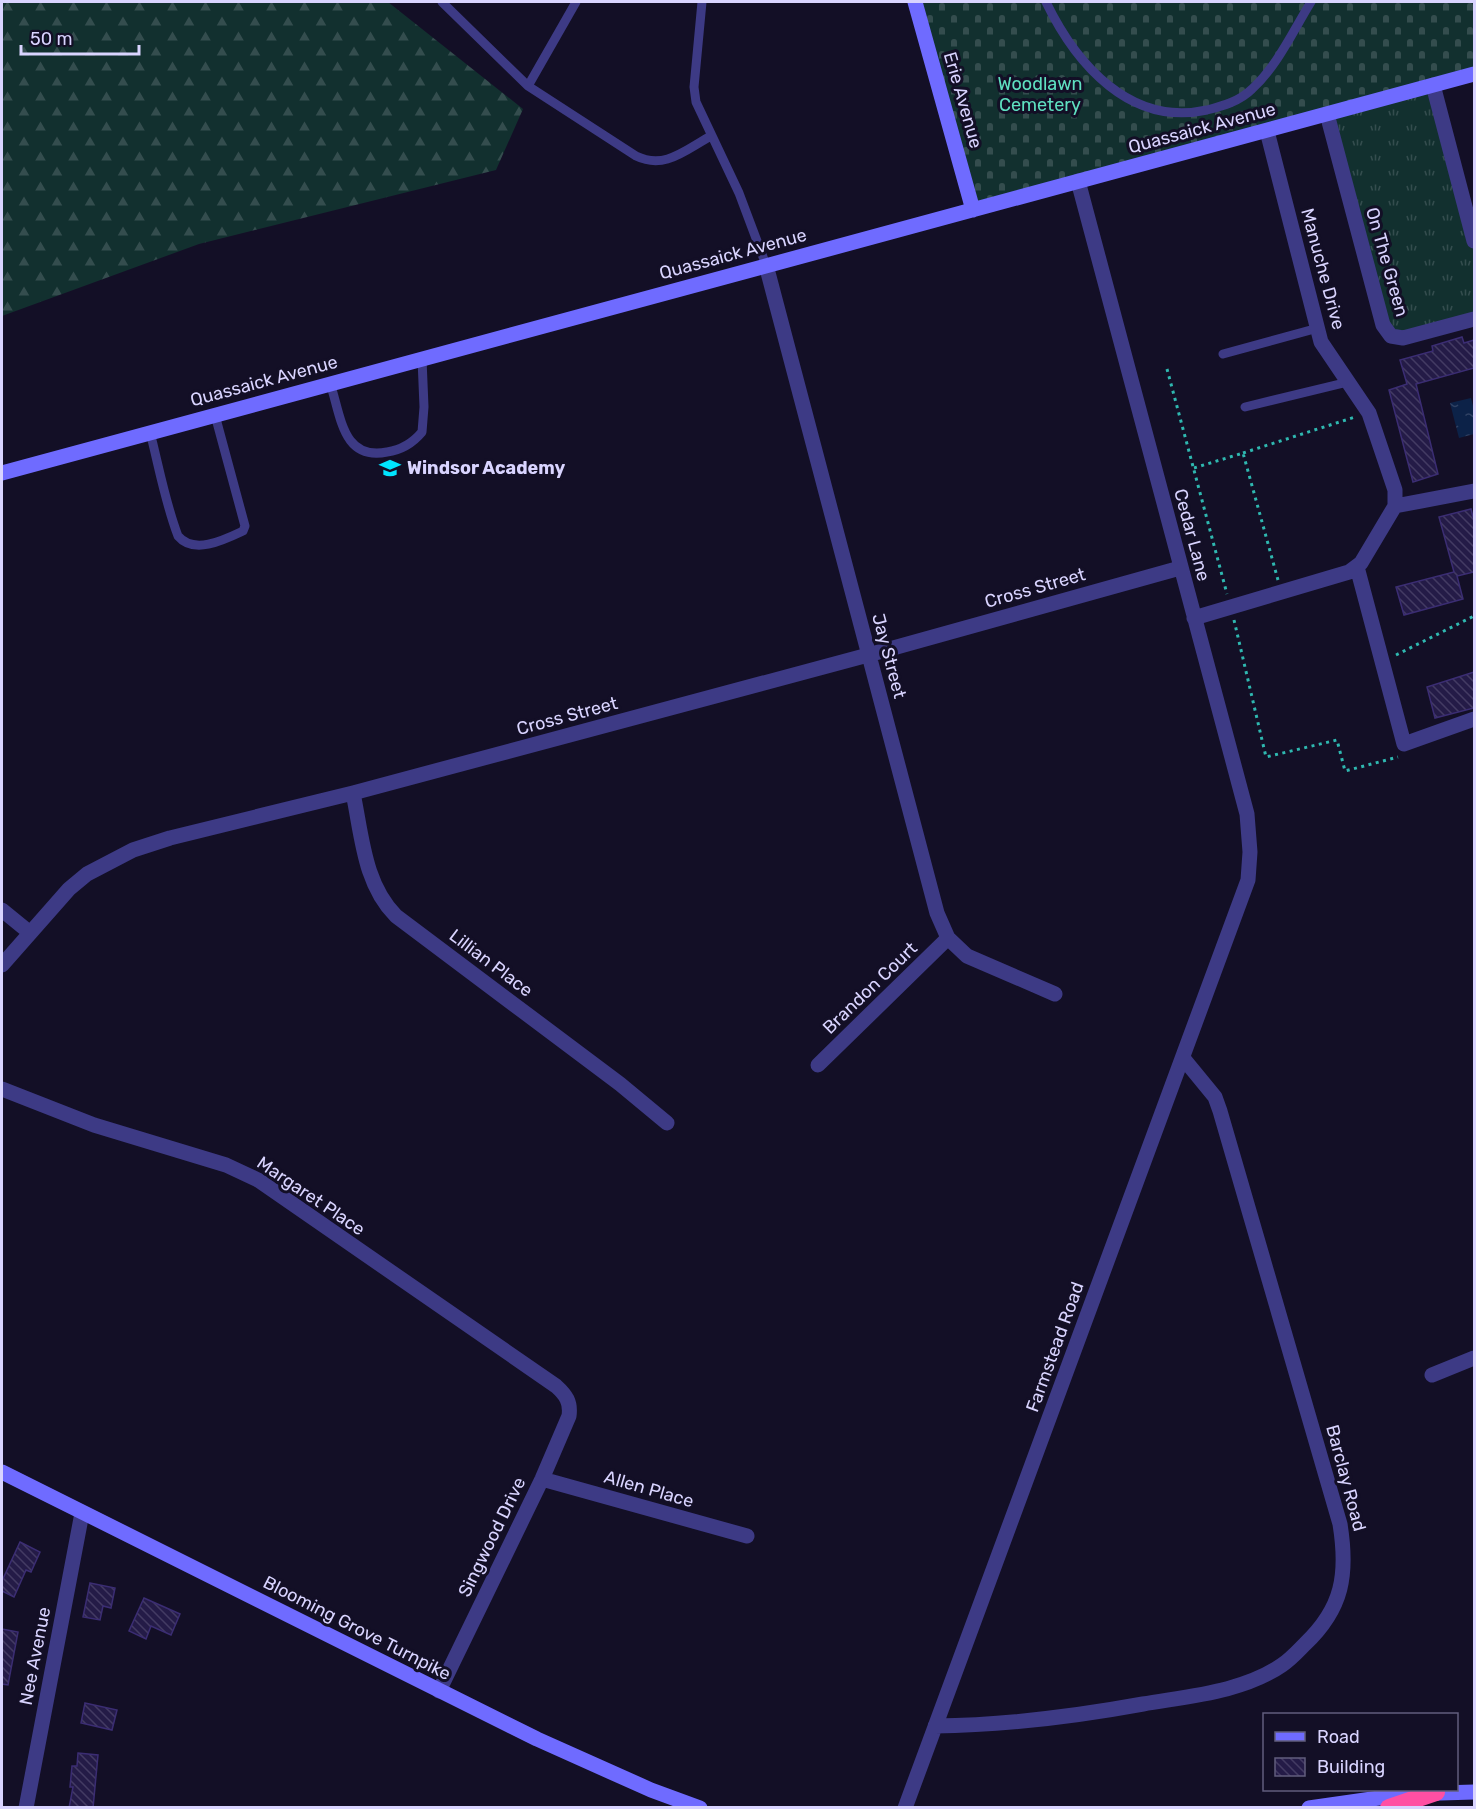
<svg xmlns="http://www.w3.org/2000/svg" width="1476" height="1809" font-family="Rubik,sans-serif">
<defs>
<pattern id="grass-tufts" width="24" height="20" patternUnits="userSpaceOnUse" patternTransform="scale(1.5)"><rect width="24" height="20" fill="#12302f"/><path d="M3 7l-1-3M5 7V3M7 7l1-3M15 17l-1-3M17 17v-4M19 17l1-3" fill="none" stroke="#344d4e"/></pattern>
<pattern id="forest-firs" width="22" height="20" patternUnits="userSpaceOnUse" patternTransform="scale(1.5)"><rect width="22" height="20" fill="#12302f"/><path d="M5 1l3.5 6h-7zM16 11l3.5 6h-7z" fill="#344d4e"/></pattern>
<pattern id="cemetery-stones" width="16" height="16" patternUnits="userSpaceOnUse" patternTransform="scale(1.5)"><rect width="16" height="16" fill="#12302f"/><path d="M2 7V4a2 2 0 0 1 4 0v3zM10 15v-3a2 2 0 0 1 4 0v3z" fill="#344d4e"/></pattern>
<pattern id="water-ripples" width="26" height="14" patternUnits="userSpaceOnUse" patternTransform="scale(1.5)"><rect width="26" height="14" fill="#0c2248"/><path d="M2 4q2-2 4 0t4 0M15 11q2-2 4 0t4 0" fill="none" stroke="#2f4163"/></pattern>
<pattern id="building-back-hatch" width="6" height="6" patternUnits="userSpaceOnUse" patternTransform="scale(1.5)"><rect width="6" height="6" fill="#241b47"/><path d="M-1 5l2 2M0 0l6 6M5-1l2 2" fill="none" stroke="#433b63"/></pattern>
</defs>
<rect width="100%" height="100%" fill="#130f26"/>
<path fill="url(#grass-tufts)" d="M 1433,85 L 1474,241 L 1474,319 L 1391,336 L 1327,114 Z"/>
<path fill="url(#forest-firs)" d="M 2,2 L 388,2 L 523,109 L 496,170 L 199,244 L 2,316 Z"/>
<path fill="url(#cemetery-stones)" d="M 916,2 L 1474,2 L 1474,74 L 973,210 Z"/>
<path fill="url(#water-ripples)" d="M 1471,398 L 1474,410 L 1474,434 L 1459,438 L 1450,403 Z"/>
<path fill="url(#building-back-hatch)" stroke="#3b2d73" stroke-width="1.5" d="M 1462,337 L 1464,343 L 1474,340 L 1474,368 L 1416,384 L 1438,474 L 1413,482 L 1389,390 L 1407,384 L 1400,360 L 1433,351 L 1432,346 Z
M 1471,509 L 1474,521 L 1474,572 L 1457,576 L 1463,599 L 1404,615 L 1396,587 L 1454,572 L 1439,517 Z
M 1474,672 L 1474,708 L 1435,718 L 1427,687 Z
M 20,1542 L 40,1552 L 31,1572 L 26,1570 L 14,1597 L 2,1591 L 2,1581 Z
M 90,1583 L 115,1588 L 111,1608 L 103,1606 L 100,1620 L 83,1617 Z
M 144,1598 L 180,1614 L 171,1635 L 151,1626 L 146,1639 L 129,1631 Z
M 2,1629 L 18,1632 L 8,1685 L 2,1684 Z
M 85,1703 L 117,1710 L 112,1730 L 81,1723 Z
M 78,1753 L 98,1755 L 93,1808 L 69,1808 L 73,1787 L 70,1787 L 72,1766 L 77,1766 Z"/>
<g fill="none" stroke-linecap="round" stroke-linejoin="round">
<path stroke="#2fb8b0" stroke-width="3" stroke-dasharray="3 4.5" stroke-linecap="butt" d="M 1167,369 L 1227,594
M 1243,453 L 1355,417
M 1194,468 L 1243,453 L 1278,580
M 1234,620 L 1266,757 L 1337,740 L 1345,771 L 1398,757
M 1396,655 L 1474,616"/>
<path stroke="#3d3a85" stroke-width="9" d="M 442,2 L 528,86 L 636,156 C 665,170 685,150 711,136
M 702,2 L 694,87 L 696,102 L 739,193 L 766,265
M 1046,2 C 1076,64 1130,127 1207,110 C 1223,106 1240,101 1252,89 C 1278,65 1293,31 1311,2
M 528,86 L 576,2
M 1223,354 L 1318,328
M 330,383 C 341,415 342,461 387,452 C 401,450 412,444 422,432 L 424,407 L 422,359
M 1245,407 L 1348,382
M 150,432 C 159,467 165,502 178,536 C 194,555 224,540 243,531 L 245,526 L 215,415"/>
<path stroke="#3d3a85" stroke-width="15" d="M 1433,85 L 1474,241
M 1327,114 L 1383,325 L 1391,336 L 1403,338 L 1474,319
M 766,265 L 937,913 L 948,938 L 967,956 L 1055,994
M 1395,506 L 1474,491
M 1357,567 L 1404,744 L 1474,719
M 1194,618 L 1349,572 L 1361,563 L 1395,506 L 1395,490 L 1369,413 L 1321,342 L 1267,131
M 353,793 C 362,836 364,884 396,916 L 620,1084 L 667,1123
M 2,910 L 29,932
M 2,965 L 69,889 L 87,874 L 133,850 L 170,838 L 353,793 L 868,655 L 1180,568
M 818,1065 L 948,938
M 2,1089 L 94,1125 L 226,1165 L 258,1180 L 556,1386 C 566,1395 571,1402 569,1416 L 542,1479 L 439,1691
M 1432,1375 L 1474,1358
M 542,1479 L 747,1536
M 935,1726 C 1007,1725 1072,1717 1143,1704 C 1189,1696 1243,1692 1282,1665 C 1291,1659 1298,1651 1305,1644 C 1343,1608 1348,1574 1340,1524 L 1220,1111 L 1215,1097 L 1183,1058
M 26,1808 L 82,1513
M 905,1808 L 1248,880 L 1250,852 L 1247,814 L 1078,181"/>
<path stroke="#6f6bff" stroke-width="15" d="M 915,2 L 973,210
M 2,473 L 1474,74
M 2,1472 L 537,1739 L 651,1790 L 700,1808
M 1309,1808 L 1407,1794 L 1474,1792"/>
<path stroke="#ff4fa3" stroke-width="18" d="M 1389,1808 L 1436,1792"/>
</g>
<defs>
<symbol id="school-bare" viewBox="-9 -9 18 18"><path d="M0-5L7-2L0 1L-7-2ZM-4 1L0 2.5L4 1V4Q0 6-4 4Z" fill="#00e5ff" stroke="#130f26" stroke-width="2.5" paint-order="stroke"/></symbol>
</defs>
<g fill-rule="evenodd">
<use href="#school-bare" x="375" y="453" width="30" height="30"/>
</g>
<g text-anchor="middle" stroke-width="6" stroke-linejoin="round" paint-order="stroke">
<g font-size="18" fill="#5fe0c0" stroke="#130f26">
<text x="1040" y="90">Woodlawn<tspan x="1040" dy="21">Cemetery</tspan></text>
</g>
<g font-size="18" fill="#d9d4ff" stroke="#130f26">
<text transform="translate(963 100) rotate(74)" y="6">Erie Avenue</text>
<text transform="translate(1202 128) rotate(-15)" y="6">Quassaick Avenue</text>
<text transform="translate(733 254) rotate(-15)" y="6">Quassaick Avenue</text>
<text transform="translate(1387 262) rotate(74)" y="6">On The Green</text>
<text transform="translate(1323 269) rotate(75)" y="6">Manuche Drive</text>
<text transform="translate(264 381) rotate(-15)" y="6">Quassaick Avenue</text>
<text transform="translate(1192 535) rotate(75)" y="6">Cedar Lane</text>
<text transform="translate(1035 588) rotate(-16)" y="6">Cross Street</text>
<text transform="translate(889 656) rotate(75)" y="6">Jay Street</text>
<text transform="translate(567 716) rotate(-15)" y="6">Cross Street</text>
<text transform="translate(491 963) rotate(37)" y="6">Lillian Place</text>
<text transform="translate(870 988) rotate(-44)" y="6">Brandon Court</text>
<text transform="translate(311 1196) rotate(34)" y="6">Margaret Place</text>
<text transform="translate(1055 1347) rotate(-70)" y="6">Farmstead Road</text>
<text transform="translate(1346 1478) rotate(75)" y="6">Barclay Road</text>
<text transform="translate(649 1489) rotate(16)" y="6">Allen Place</text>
<text transform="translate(492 1537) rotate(-64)" y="6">Singwood Drive</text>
<text transform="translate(357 1628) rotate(27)" y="6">Blooming Grove Turnpike</text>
<text transform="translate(35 1656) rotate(-79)" y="6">Nee Avenue</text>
</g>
<g font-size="18" font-weight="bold" fill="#d9d4ff" stroke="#130f26" text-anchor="start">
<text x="407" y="474">Windsor Academy</text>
</g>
</g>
<rect width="1476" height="1809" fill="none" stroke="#d9d4ff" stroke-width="6"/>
<rect x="1263" y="1713" width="195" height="78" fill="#130f26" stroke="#625e7d" stroke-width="1.5"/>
<rect x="1275" y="1732" width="30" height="9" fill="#6f6bff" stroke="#625e7d" stroke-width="1.5"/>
<text x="1317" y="1743" font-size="18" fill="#d9d4ff">Road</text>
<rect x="1275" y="1758" width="30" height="18" fill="url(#building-back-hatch)" stroke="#625e7d" stroke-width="1.5"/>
<text x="1317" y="1773" font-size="18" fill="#d9d4ff">Building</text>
<path d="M21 45v9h118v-9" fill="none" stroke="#d9d4ff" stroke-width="3"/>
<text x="30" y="45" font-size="18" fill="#d9d4ff" stroke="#130f26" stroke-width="4.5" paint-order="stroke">50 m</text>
</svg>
